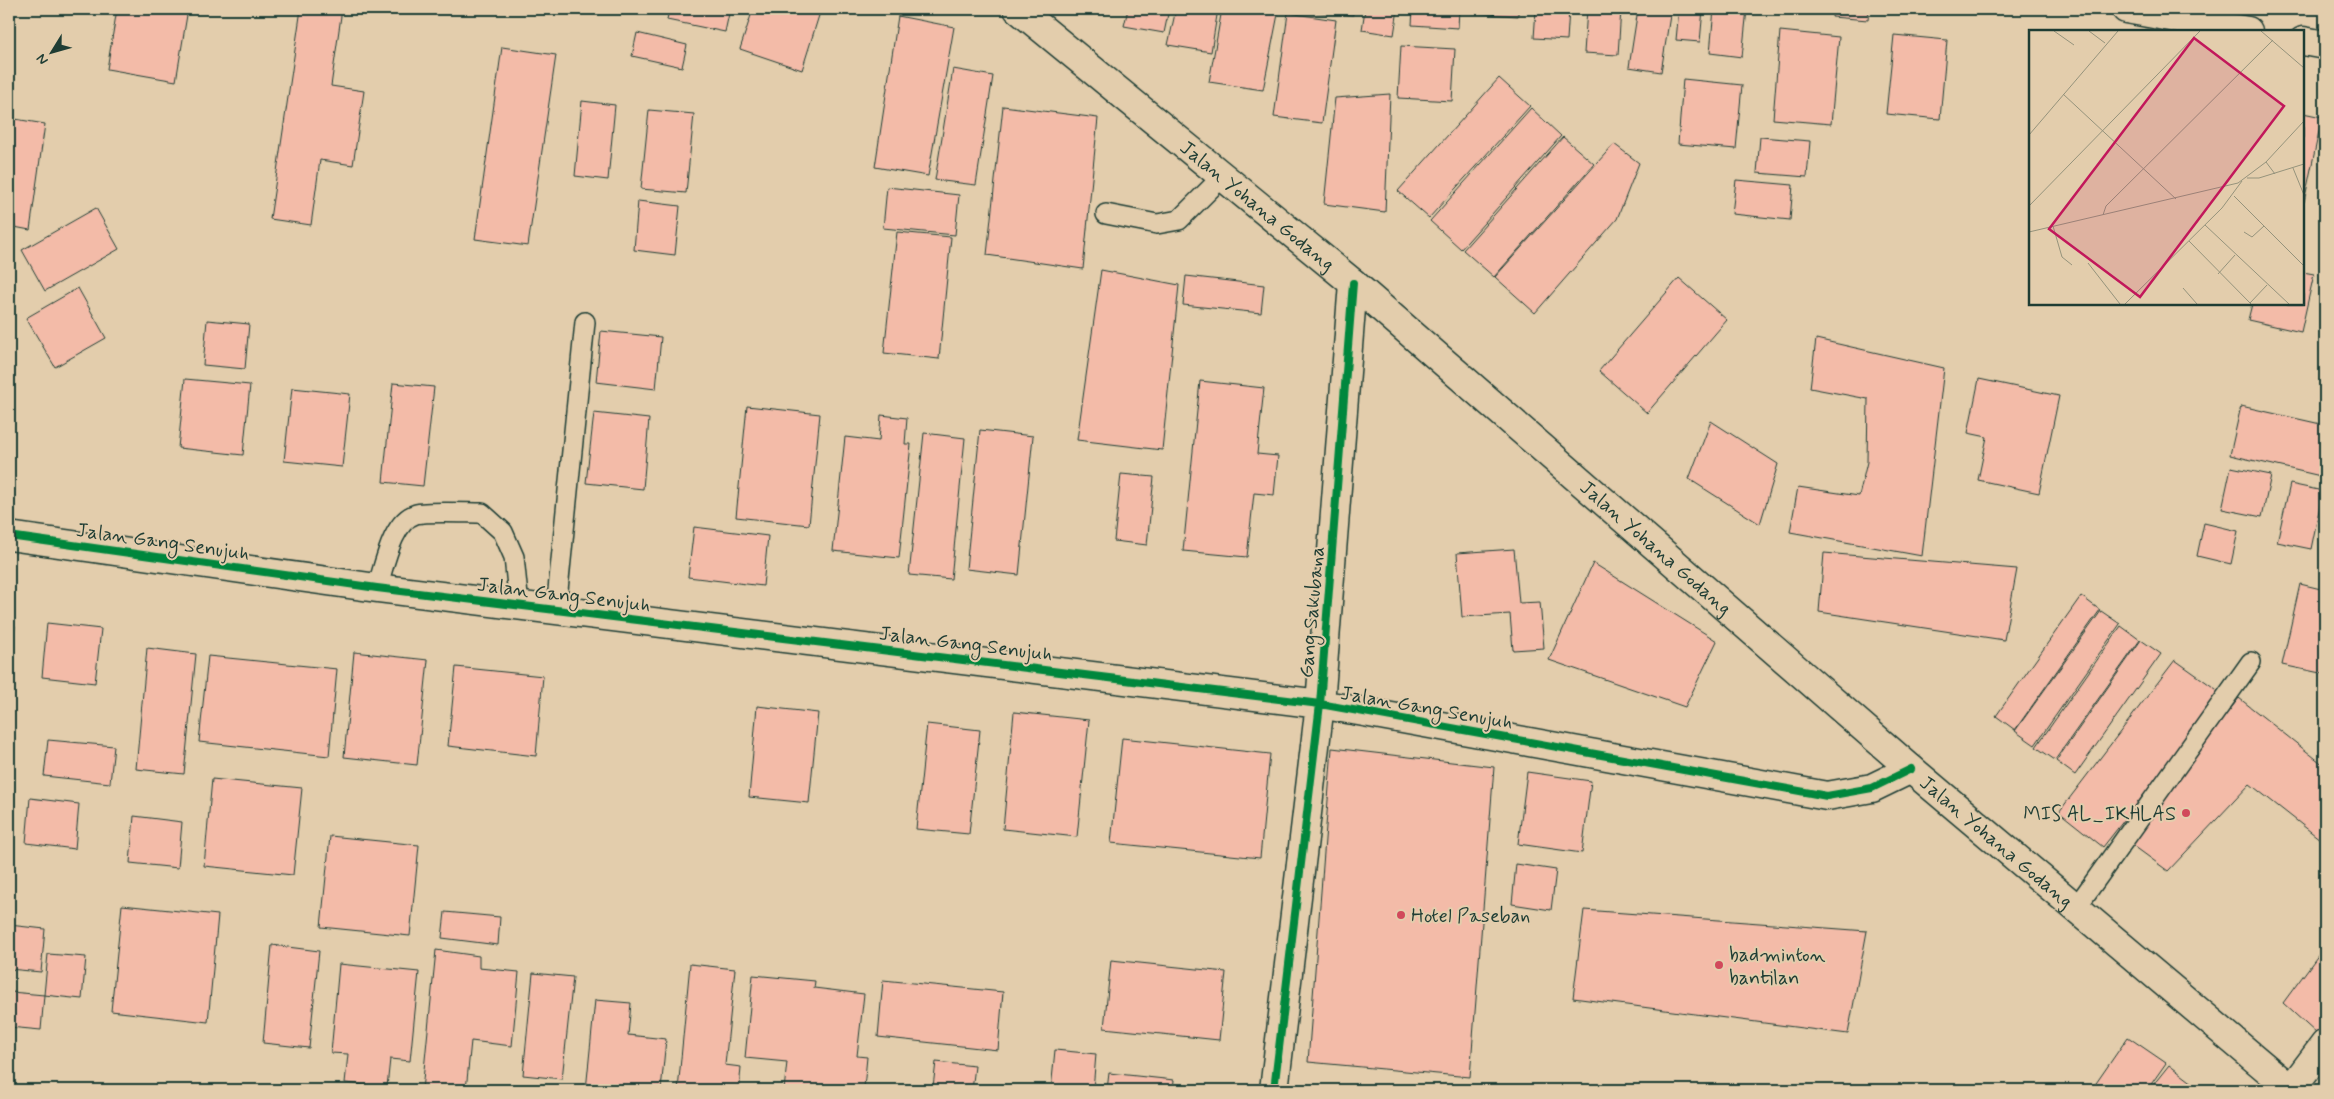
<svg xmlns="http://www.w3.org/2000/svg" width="2334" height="1099" font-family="Mynerve,sans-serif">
<rect width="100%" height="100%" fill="#e3cdac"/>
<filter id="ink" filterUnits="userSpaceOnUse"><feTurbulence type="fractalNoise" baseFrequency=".02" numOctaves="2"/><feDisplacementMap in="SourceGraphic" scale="10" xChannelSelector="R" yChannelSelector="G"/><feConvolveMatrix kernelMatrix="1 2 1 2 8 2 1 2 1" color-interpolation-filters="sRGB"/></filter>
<g filter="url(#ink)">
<path fill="#f3bba8" stroke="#1f3d34" d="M 117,9 L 188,9 L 176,81 L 107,69 Z
M 301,9 L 342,9 L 331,86 L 364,91 L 353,165 L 320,160 L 311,225 L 270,219 Z
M 669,9 L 730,9 L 725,32 L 667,20 Z
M 753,9 L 821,9 L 802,70 L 740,49 Z
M 1128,9 L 1169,9 L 1164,33 L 1124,26 Z
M 1176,9 L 1218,9 L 1211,52 L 1168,45 Z
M 1222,9 L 1279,9 L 1263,90 L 1209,82 Z
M 1314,9 L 1353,9 L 1353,15 L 1314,12 Z
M 1365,9 L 1398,9 L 1394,35 L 1362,30 Z
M 1413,9 L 1459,9 L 1458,28 L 1412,25 Z
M 1471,9 L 1518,9 L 1518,16 L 1471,13 Z
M 1536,9 L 1569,9 L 1567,40 L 1534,38 Z
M 1587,9 L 1621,9 L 1618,55 L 1584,53 Z
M 1638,9 L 1671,9 L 1661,72 L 1629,67 Z
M 1679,9 L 1703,9 L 1700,42 L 1676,40 Z
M 1714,9 L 1747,9 L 1742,57 L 1710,53 Z
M 1833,9 L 1869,9 L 1868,20 L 1832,17 Z
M 1288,13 L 1336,20 L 1322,123 L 1274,117 Z
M 898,16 L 954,27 L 928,176 L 875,167 Z
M 1780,31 L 1839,37 L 1831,124 L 1773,119 Z
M 637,33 L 687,45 L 682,67 L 632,56 Z
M 1894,35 L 1947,40 L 1940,119 L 1886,114 Z
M 1401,46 L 1455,49 L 1452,101 L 1398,98 Z
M 502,47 L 556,55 L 528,246 L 475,239 Z
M 953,69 L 993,76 L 976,185 L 935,180 Z
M 1499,78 L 1530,106 L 1429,218 L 1398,191 Z
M 1683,79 L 1742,85 L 1736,149 L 1678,144 Z
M 1390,94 L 1385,212 L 1324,204 L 1335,98 Z
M 582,101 L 615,105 L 608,180 L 575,176 Z
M 1003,106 L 1098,118 L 1083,269 L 987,255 Z
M 1531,108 L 1561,136 L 1461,249 L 1430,221 Z
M 649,110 L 694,114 L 686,193 L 641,189 Z
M 2303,113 L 2322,117 L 2304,202 L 2303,202 Z
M 9,118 L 45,124 L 30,230 L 9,226 Z
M 1563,137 L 1594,164 L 1494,277 L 1463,250 Z
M 1760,137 L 1810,141 L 1807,177 L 1757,173 Z
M 1614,144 L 1639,163 L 1617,219 L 1535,313 L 1495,277 Z
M 1736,180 L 1793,185 L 1790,220 L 1732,214 Z
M 887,187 L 959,195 L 955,235 L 883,228 Z
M 638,201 L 680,206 L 675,255 L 634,250 Z
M 96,208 L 119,249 L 45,291 L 22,250 Z
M 897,232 L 951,237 L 939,359 L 884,353 Z
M 1101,270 L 1179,285 L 1162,450 L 1077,440 Z
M 2303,272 L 2314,274 L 2301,332 L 2248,320 L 2252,304 L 2303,304 Z
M 1186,276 L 1264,285 L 1261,313 L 1183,305 Z
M 1679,278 L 1727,320 L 1647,413 L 1599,371 Z
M 78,288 L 106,338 L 55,367 L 26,318 Z
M 207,320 L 249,324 L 245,369 L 203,365 Z
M 601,331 L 661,337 L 656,389 L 596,382 Z
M 1816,339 L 1944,368 L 1922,556 L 1790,532 L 1798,487 L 1859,496 L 1867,462 L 1868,399 L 1810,388 Z
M 185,379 L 250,385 L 243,455 L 178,448 Z
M 1979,379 L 2059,396 L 2039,493 L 1978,480 L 1987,437 L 1968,433 Z
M 1200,381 L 1264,388 L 1257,454 L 1278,456 L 1274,495 L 1254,493 L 1247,557 L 1183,551 Z
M 393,383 L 434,387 L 423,486 L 383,482 Z
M 292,388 L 350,394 L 342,467 L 284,461 Z
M 747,406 L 820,414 L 809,525 L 736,517 Z
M 2241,406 L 2325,425 L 2325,477 L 2230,455 Z
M 594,413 L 649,419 L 643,489 L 586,483 Z
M 881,415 L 907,418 L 905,444 L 911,444 L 899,558 L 833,551 L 845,437 L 879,441 Z
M 1711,421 L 1778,464 L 1760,524 L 1689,479 Z
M 980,430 L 1033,436 L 1019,575 L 966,569 Z
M 924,433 L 965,438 L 951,579 L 909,575 Z
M 2231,467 L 2271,475 L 2262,517 L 2222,509 Z
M 1121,474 L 1154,477 L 1147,545 L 1114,541 Z
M 2290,484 L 2323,491 L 2311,549 L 2277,542 Z
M 2204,523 L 2238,531 L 2231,564 L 2197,556 Z
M 694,527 L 768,536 L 763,586 L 688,577 Z
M 1514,549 L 1519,603 L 1540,602 L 1544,648 L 1513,650 L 1510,614 L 1462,617 L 1457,553 Z
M 1824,553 L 2017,569 L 2004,640 L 1819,612 Z
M 1593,563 L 1717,641 L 1685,707 L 1549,660 Z
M 2300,584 L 2325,590 L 2325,674 L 2282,665 Z
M 2081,596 L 2100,610 L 2015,730 L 1996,716 Z
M 2101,611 L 2120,624 L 2035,745 L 2015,731 Z
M 47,623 L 101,629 L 95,683 L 42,677 Z
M 9,625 L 15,626 L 9,684 Z
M 2121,626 L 2140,640 L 2055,760 L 2036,747 Z
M 2141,640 L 2161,654 L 2075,775 L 2056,761 Z
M 147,648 L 196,654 L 184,774 L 136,769 Z
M 354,652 L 428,660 L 417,765 L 344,757 Z
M 208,656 L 337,669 L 329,756 L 199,742 Z
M 2175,660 L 2223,694 L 2103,847 L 2059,812 Z
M 456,667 L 543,676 L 536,756 L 448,746 Z
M 2239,698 L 2325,766 L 2325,843 L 2250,784 L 2168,871 L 2127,841 Z
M 757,706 L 818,713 L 809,803 L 749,797 Z
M 1014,712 L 1089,720 L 1077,837 L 1003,829 Z
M 927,724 L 980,730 L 969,834 L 916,829 Z
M 1122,738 L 1270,754 L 1260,858 L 1111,843 Z
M 48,740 L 114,746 L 110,783 L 44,776 Z
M 1332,748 L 1494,767 L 1470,1077 L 1308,1062 Z
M 1527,772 L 1591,781 L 1582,853 L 1518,844 Z
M 212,779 L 302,788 L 293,875 L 204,866 Z
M 30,798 L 79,804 L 75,849 L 26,843 Z
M 134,816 L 182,822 L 178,868 L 130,863 Z
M 330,836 L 419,845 L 410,936 L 321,927 Z
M 1516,864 L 1556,870 L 1551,910 L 1512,904 Z
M 122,905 L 218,915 L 208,1022 L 111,1011 Z
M 1584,910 L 1867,931 L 1848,1034 L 1573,998 Z
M 445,912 L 500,917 L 498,945 L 442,938 Z
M 9,925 L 45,929 L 41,972 L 9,969 Z
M 272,945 L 319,951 L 309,1048 L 263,1043 Z
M 2325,946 L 2325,1024 L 2317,1034 L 2283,1003 Z
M 436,950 L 479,956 L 479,968 L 519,972 L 512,1046 L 471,1041 L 466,1090 L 422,1090 Z
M 48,954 L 86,957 L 82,999 L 44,995 Z
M 1111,960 L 1226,972 L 1219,1040 L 1104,1028 Z
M 339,964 L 419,972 L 410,1061 L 390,1059 L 387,1087 L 345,1083 L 348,1054 L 331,1053 Z
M 690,964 L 735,969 L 725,1065 L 741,1067 L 739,1090 L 678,1090 Z
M 533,973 L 573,977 L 562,1079 L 523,1075 Z
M 753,975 L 815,981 L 814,988 L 864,994 L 857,1056 L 867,1057 L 864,1088 L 784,1090 L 787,1062 L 745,1058 Z
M 883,980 L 1003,992 L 998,1050 L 878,1037 Z
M 11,992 L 44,995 L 41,1030 L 9,1027 Z
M 595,1000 L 631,1003 L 628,1035 L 666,1039 L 661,1090 L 586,1090 Z
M 2128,1037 L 2166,1063 L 2147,1090 L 2094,1090 L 2092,1089 Z
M 1055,1050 L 1096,1054 L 1093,1090 L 1051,1090 Z
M 936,1062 L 975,1066 L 972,1090 L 933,1087 Z
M 2169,1065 L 2202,1090 L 2149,1090 Z
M 1109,1073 L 1174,1080 L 1173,1090 L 1107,1090 Z"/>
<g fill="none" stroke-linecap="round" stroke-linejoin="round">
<defs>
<path id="lane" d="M 1106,214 L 1157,224 L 1179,220 L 1223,176
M 377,588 C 384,567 392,521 416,514 C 427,511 468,513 482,513 L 503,532 L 514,557 L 519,606
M 556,610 L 585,322
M 2075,909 L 2251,662"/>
<path id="street" d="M 2126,9 L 2248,31
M 2303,41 L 2325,45
M 9,536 L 377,588 L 1320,704 L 1827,796 L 1872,788 L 1911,769
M 2291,1089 L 2325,1044
M 1274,1090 L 1320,704 L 1353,283"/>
<g id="secondary">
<path id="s1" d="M 1018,9 L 1353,283 L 1911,769 L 2292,1090"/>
</g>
</defs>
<use href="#lane" stroke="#1f3d34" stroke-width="22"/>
<use href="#street" stroke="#1f3d34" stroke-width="31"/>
<use href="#secondary" stroke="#1f3d34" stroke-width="31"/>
<use href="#lane" stroke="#e3cdac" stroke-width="19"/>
<use href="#street" stroke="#e3cdac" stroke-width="28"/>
<use href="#secondary" stroke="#e3cdac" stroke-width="28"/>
<defs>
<path id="cycleway" d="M 9,536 L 377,588 L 1320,704 L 1827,796 L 1872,788 L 1911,769
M 1274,1090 L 1320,704 L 1353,283"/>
</defs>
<use href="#cycleway" stroke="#e3cdac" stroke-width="11"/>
<use href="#cycleway" stroke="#00873e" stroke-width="8"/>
</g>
</g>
<g fill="#d1495b" stroke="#e3cdac" stroke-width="2">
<circle cx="2186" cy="813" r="5"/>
<circle cx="1401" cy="915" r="5"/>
<circle cx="1719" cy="965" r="5"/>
</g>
<g text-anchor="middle" stroke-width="4" stroke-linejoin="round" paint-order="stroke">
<g font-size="20" fill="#1f3d34" stroke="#e3cdac">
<text dy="7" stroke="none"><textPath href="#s1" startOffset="310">Jalan Yohana Godang</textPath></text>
<text transform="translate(163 541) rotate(8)" y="7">Jalan Gang Senujuh</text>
<text dy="7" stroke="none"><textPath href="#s1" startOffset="835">Jalan Yohana Godang</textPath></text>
<text transform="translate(564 594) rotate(7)" y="7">Jalan Gang Senujuh</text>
<text transform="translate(1311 612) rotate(-85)" y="7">Gang Sakubana</text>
<text transform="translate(966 643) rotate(7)" y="7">Jalan Gang Senujuh</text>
<text transform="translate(1427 707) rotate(10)" y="7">Jalan Gang Senujuh</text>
<text dy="7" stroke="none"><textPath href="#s1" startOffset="1285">Jalan Yohana Godang</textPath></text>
</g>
<g font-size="20" fill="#1f3d34" stroke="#e3cdac" text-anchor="start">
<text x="2176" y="820" text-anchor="end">MIS AL_IKHLAS</text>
<text x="1411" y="922">Hotel Paseban</text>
<text x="1729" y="961">badminton<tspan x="1729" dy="23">bantilan</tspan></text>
</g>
</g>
<g transform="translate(2029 30)">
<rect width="275" height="275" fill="#e3cdac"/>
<path fill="none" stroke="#95937c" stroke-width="1" d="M 25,1 L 45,15M 60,1 L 76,13M 232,1 L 275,38M 34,64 L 147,169M 0,105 L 89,1M 237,132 L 246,144M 264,138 L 275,165M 218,148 L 230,148 L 275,134M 205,166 L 274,235M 0,176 L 171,1M 74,185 L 77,176 L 244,10M 176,195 L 260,274M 24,196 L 33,227 L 43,235M 0,202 L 209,153 L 237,132 L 275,91M 215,202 L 223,207 L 235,196M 160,211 L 222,274M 59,233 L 91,274M 189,244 L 206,225M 154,258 L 168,274M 221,273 L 238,255M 96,274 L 193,178 L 213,151"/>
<path fill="#c2185b" fill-opacity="0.15" stroke="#c2185b" stroke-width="2.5" d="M 165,8 L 255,76 L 111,267 L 20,199 Z"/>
<rect width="275" height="275" fill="none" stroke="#1f3d34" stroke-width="2.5"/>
</g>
<rect width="2334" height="1099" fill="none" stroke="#e3cdac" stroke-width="30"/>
<rect x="15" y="15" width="2304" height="1069" fill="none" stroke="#1f3d34" stroke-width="2" filter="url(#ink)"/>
<g transform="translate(52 52) rotate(233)" stroke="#e3cdac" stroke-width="4" paint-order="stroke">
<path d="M0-4L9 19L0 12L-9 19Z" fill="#1f3d34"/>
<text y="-8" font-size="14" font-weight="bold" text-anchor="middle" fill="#1f3d34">N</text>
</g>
</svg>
